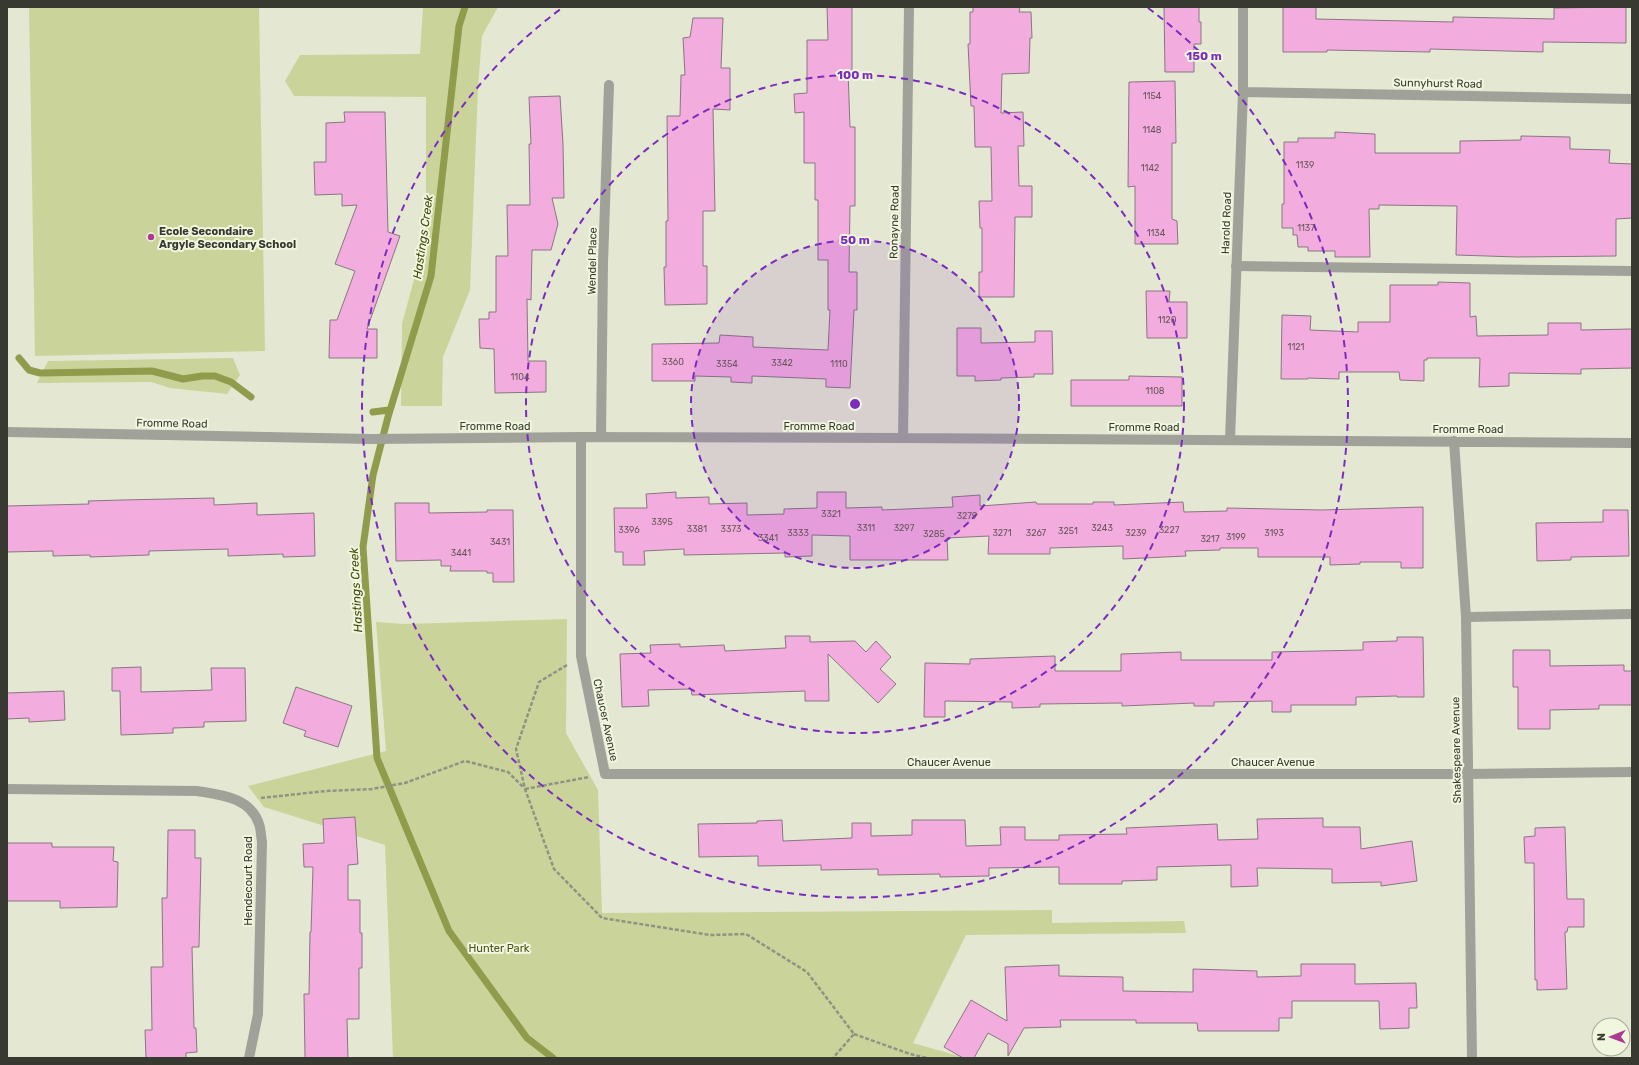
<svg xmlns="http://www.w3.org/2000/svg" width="1639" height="1065" font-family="Rubik,sans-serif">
<rect width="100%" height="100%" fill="#e4e8d2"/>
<path fill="#cad49a" d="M 29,7 L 259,7 L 265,351 L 35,356 Z
M 423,7 L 498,7 L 482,36 L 478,87 L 470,290 L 443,357 L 442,406 L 401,406 L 402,324 L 426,235 L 426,97 L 294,96 L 285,81 L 300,55 L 420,54 Z
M 233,358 L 240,375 L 227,394 L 170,388 L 151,382 L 37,383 L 48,361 Z
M 567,619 L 566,733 L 598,790 L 602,913 L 1052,910 L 1052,923 L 1184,921 L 1186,933 L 966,935 L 913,1043 L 966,1058 L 393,1058 L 385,845 L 264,807 L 248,786 L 386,751 L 376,622 L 404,624 Z"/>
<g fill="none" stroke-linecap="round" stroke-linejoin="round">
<path stroke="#919b4c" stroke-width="7" d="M 465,7 L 459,26 L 431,276 L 388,417 L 373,475 L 363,547 L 377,758 L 449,931 L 527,1038 L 553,1058
M 19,358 L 29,370 L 40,373 L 152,371 L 183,379 L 202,376 L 215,376 L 231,382 L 251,397
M 373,412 L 389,410"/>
</g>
<path fill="#f3acde" stroke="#897683" d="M 827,7 L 852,7 L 852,71 L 848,71 L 850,127 L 855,127 L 855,206 L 850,206 L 849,272 L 857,272 L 857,310 L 854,310 L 850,388 L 826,387 L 826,379 L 752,376 L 752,383 L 731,382 L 731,377 L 695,376 L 695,381 L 652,381 L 652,344 L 719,343 L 720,335 L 753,337 L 753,347 L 828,350 L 830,310 L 828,310 L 828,260 L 818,260 L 818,200 L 815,200 L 815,163 L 804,163 L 804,112 L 795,113 L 794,94 L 807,93 L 807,40 L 828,40 Z
M 973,7 L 1020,7 L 1019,12 L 1031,12 L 1032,38 L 1030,38 L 1029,73 L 1002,74 L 1001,113 L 1023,112 L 1024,146 L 1018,146 L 1019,186 L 1032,186 L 1032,217 L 1015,217 L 1014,297 L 979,297 L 979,272 L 982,272 L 982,228 L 980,228 L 979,201 L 992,201 L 991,147 L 975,147 L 974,106 L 971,106 L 968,44 L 970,44 L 970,12 L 973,12 Z
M 1164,7 L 1199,7 L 1199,22 L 1201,22 L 1201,44 L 1194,44 L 1194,72 L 1165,72 Z
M 1283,7 L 1316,7 L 1316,19 L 1453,22 L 1453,17 L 1554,19 L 1554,8 L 1626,7 L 1626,43 L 1543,42 L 1543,52 L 1430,49 L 1430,52 L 1327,50 L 1327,52 L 1283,52 Z
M 693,18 L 723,18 L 721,68 L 730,68 L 730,110 L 713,109 L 715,211 L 703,211 L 703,266 L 707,266 L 707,304 L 665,305 L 664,267 L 666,267 L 666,221 L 668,221 L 667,116 L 680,116 L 681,75 L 685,75 L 683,38 L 690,37 Z
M 1175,81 L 1176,143 L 1172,143 L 1172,219 L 1177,221 L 1178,244 L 1135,244 L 1135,186 L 1128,187 L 1129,82 Z
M 560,96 L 563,144 L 564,198 L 552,198 L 558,224 L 551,250 L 532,250 L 531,300 L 527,299 L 528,361 L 546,361 L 546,392 L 495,393 L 494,349 L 480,348 L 479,319 L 489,319 L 489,312 L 496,312 L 496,256 L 508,256 L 507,205 L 530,205 L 529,144 L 531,144 L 529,97 Z
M 344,112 L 385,112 L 388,232 L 400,236 L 367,329 L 377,329 L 377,358 L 329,358 L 330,320 L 337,320 L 355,271 L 335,264 L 357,205 L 342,206 L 342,194 L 315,195 L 314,162 L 326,162 L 326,123 L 345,122 Z
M 1335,132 L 1375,134 L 1375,153 L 1460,153 L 1460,141 L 1521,140 L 1521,136 L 1570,137 L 1570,149 L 1610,150 L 1609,163 L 1632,164 L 1632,218 L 1616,219 L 1616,256 L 1517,257 L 1456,255 L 1457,206 L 1379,205 L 1379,209 L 1369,209 L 1370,257 L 1335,257 L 1335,251 L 1308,251 L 1308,247 L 1298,247 L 1297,235 L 1293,235 L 1293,228 L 1282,228 L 1282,204 L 1284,204 L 1284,142 L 1298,142 L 1298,138 L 1335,138 Z
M 1438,282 L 1470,283 L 1470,317 L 1476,316 L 1477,336 L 1548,335 L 1548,323 L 1581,323 L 1581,330 L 1632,329 L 1632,368 L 1581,369 L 1581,374 L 1509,373 L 1509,386 L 1479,387 L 1480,358 L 1427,358 L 1427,360 L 1424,360 L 1424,381 L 1400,380 L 1399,372 L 1339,372 L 1339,379 L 1308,378 L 1308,379 L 1281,379 L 1282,315 L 1311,316 L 1310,330 L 1358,332 L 1358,322 L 1390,322 L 1390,285 L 1438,285 Z
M 1146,291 L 1170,291 L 1169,302 L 1187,302 L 1187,338 L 1147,338 Z
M 957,328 L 981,328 L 981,343 L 1035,342 L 1035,331 L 1052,331 L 1053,374 L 1034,374 L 1034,377 L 1001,378 L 1001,380 L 975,381 L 975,376 L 957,376 Z
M 1129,376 L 1182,377 L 1182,406 L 1071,406 L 1071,380 L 1129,380 Z
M 676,492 L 676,498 L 709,497 L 709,504 L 747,503 L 747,515 L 784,514 L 784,509 L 817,508 L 817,492 L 846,492 L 846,508 L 882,507 L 882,510 L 953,507 L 952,497 L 980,495 L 980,506 L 1036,502 L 1037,504 L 1093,504 L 1093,502 L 1114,502 L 1114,505 L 1183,502 L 1184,512 L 1227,511 L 1227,508 L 1322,510 L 1423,507 L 1423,568 L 1401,568 L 1401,562 L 1360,562 L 1360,564 L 1330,565 L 1330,557 L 1258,557 L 1258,548 L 1220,548 L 1220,550 L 1185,551 L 1186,556 L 1123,559 L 1123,546 L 1050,548 L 1050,554 L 988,554 L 989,536 L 947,538 L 948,560 L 850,560 L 850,536 L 812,535 L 812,556 L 785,557 L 785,553 L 684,555 L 684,549 L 644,551 L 645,565 L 623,565 L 623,552 L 615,552 L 614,508 L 647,508 L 646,494 Z
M 214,498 L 214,505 L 257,503 L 257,515 L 314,513 L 315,556 L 283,557 L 283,554 L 228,556 L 228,549 L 149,551 L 149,555 L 90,557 L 90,555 L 53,556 L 53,551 L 7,552 L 7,506 L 89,504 L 88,501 L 122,500 Z
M 395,503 L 429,503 L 429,513 L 487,512 L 487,510 L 513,510 L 514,582 L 493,582 L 493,573 L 487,573 L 487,571 L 450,571 L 451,566 L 441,566 L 441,560 L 396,561 Z
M 1603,510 L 1628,510 L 1629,556 L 1571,557 L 1571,560 L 1537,561 L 1536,523 L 1603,522 Z
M 785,636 L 810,636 L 810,642 L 855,641 L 866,652 L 876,641 L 891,657 L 880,669 L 896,684 L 878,703 L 828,654 L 829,701 L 805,701 L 805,691 L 692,695 L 691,689 L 648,690 L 649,706 L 622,707 L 620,654 L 651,653 L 650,645 L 680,644 L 680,647 L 724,645 L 725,651 L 786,648 Z
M 1397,637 L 1423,637 L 1424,697 L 1397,697 L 1397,696 L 1356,697 L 1356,705 L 1291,705 L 1291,712 L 1272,712 L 1272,701 L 1214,702 L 1214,706 L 1194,706 L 1194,703 L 1122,706 L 1122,703 L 1040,704 L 1040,707 L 1012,708 L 1012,702 L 945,701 L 945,717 L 924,717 L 925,663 L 970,664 L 970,659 L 1055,656 L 1055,671 L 1121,671 L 1121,654 L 1181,652 L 1181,660 L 1272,660 L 1272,652 L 1363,650 L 1363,642 L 1397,641 Z
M 1513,650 L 1550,650 L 1550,666 L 1624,665 L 1624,671 L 1632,671 L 1632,705 L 1599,705 L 1599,709 L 1550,710 L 1550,729 L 1518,729 L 1518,687 L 1513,687 Z
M 141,667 L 141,692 L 212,690 L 211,668 L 245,668 L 246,721 L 204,722 L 204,727 L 173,728 L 173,733 L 121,735 L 120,691 L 112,691 L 112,668 Z
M 296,687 L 352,706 L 338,747 L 304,736 L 306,731 L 283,723 Z
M 64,691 L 65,720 L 29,722 L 29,718 L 7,719 L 7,693 Z
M 355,817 L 358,864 L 348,865 L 348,900 L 360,900 L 360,933 L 362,933 L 362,968 L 359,968 L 359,1019 L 347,1019 L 348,1058 L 305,1058 L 304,994 L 309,994 L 310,932 L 311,932 L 313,867 L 304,867 L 303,844 L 324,843 L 323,819 Z
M 1323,818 L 1323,827 L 1360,827 L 1361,849 L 1412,841 L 1417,881 L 1381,886 L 1381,882 L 1332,883 L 1332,869 L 1257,868 L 1258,886 L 1231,887 L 1231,865 L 1157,867 L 1157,880 L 1122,881 L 1122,884 L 1059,884 L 1059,867 L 989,868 L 989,876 L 940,877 L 940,874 L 878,875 L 878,869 L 821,870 L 821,865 L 758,866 L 758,856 L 699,857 L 698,824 L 757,823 L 757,821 L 782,820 L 783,841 L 852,838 L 852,823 L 871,823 L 871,836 L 912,835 L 912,820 L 965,820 L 966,846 L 1001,845 L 1000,827 L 1025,827 L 1025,840 L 1059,840 L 1059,835 L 1127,834 L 1126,828 L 1217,824 L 1218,840 L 1258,839 L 1257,819 Z
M 1565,827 L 1567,899 L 1584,899 L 1584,927 L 1568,927 L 1567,932 L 1565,932 L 1567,989 L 1537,990 L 1537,980 L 1535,980 L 1534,863 L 1525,863 L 1524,837 L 1535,836 L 1535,828 Z
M 168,830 L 195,830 L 195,858 L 201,858 L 199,947 L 192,947 L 194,1028 L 196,1028 L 197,1052 L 186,1053 L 186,1058 L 146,1058 L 145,1030 L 152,1030 L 151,967 L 163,967 L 162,898 L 167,898 Z
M 7,843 L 52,843 L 52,847 L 114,847 L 113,861 L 118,862 L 117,907 L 60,908 L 60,901 L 7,901 Z
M 1301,964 L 1355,964 L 1355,984 L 1416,983 L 1417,1008 L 1409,1008 L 1409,1028 L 1380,1029 L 1379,1001 L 1292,1001 L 1292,1018 L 1279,1018 L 1279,1031 L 1198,1031 L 1197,1023 L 1136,1023 L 1136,1020 L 1060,1020 L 1061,1027 L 1024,1028 L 1008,1056 L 1008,1044 L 988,1033 L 974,1058 L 963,1058 L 944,1047 L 971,1000 L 1007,1021 L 1005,967 L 1059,965 L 1059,976 L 1123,977 L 1123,991 L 1193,992 L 1193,969 L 1257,971 L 1257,977 L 1301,976 Z"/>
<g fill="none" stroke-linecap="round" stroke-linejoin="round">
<path stroke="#909383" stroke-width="2.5" stroke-dasharray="4 2" stroke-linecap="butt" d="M 567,665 L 539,682 L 516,749 L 525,789 L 554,869 L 602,918 L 710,935 L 746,934 L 807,972 L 854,1034 L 833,1058
M 525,789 L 589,777
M 261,798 L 326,791 L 372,789 L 405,783 L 465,761 L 508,772 L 524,788
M 854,1034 L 910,1054 L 927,1058"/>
<path stroke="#a0a299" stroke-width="10" d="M 1236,266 L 1632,271
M 1466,617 L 1632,614"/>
<path stroke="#a0a299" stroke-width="10" d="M 1243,92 L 1632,99
M 7,432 L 371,439 L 581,437 L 903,438 L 1632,443
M 581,437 L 581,656 L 605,774 L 1469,774 L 1632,772
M 601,437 L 603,264 L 609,85
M 903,438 L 909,7
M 1230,440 L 1243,92 L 1243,7
M 1454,441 L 1466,617 L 1472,1058
M 7,789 L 197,791 C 221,795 250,797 259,824 C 261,829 261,837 262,842 L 258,1014 L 249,1058"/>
</g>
<circle cx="855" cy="404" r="164" fill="#7b2cbf" fill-opacity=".12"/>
<g fill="none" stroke="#7b2cbf" stroke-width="2" stroke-dasharray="7 5">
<circle cx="855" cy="404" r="164"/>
<circle cx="855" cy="404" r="329"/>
<path d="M1148 8A493 493 0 1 1 562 8"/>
</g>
<circle fill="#ac3993" stroke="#f1f6df" stroke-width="1.5" cx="151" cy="237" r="4"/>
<g text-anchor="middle" stroke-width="4" stroke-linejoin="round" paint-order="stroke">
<g font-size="9" fill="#67565c">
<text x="1152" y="99">1154</text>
<text x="1152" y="133">1148</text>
<text x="1305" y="168">1139</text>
<text x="1150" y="171">1142</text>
<text x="1306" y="231">1137</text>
<text x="1156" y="236">1134</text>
<text x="1167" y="323">1120</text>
<text x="1296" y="350">1121</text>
<text x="673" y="365">3360</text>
<text x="782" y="366">3342</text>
<text x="727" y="367">3354</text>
<text x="839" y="367">1110</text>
<text x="520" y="380">1104</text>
<text x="1155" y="394">1108</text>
<text x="831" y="517">3321</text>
<text x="967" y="519">3279</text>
<text x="662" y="525">3395</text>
<text x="866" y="531">3311</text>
<text x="904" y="531">3297</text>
<text x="1102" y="531">3243</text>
<text x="697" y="532">3381</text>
<text x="731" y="532">3373</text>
<text x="629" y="533">3396</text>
<text x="1169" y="533">3227</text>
<text x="1068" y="534">3251</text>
<text x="798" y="536">3333</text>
<text x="1002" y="536">3271</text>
<text x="1036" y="536">3267</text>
<text x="1136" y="536">3239</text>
<text x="1274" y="536">3193</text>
<text x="934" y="537">3285</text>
<text x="1236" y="540">3199</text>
<text x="768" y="541">3341</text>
<text x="1210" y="542">3217</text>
<text x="500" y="545">3431</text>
<text x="461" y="556">3441</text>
</g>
<g font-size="11" fill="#383a31" stroke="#f1f6df">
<text transform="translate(1438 83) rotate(1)" y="4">Sunnyhurst Road</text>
<text transform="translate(894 222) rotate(-89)" y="4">Ronayne Road</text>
<text transform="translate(1226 223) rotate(-88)" y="4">Harold Road</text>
<text transform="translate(592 261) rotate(-89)" y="4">Wendel Place</text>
<text transform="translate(172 423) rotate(1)" y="4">Fromme Road</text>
<text x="495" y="430">Fromme Road</text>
<text x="819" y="430">Fromme Road</text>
<text x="1144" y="431">Fromme Road</text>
<text x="1468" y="433">Fromme Road</text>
<text transform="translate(606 720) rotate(78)" y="4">Chaucer Avenue</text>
<text transform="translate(1456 750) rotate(-91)" y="4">Shakespeare Avenue</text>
<text x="949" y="766">Chaucer Avenue</text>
<text x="1273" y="766">Chaucer Avenue</text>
<text transform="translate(248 881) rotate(-90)" y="4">Hendecourt Road</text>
</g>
<g font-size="11" font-weight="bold" fill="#383a31" stroke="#f1f6df" text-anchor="start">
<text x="159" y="235">Ecole Secondaire<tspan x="159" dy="13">Argyle Secondary School</tspan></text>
</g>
<g font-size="11" fill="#4c5318" stroke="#f1f6df">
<text x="499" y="952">Hunter Park</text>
</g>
<g font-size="12" font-style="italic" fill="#41480a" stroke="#f1f6df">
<text transform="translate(423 237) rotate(-82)" y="4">Hastings Creek</text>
<text transform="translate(356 590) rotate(-93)" y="4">Hastings Creek</text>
</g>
</g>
<circle cx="855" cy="404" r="6" fill="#7b2cbf" stroke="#f1f6df" stroke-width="2"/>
<g font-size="12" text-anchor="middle" font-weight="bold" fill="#7b2cbf" stroke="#f1f6df" stroke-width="4" stroke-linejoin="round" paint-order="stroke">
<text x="1204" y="60">150 m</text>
<text x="855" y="79">100 m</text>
<text x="855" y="244">50 m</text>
</g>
<rect width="1639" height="1065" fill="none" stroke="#383a31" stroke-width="16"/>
<g transform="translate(1611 1037) rotate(269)"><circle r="19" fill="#f1f6df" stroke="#a7ab99"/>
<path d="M0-3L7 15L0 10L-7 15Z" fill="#ac3993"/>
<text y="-6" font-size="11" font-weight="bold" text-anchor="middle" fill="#383a31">N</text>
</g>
</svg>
